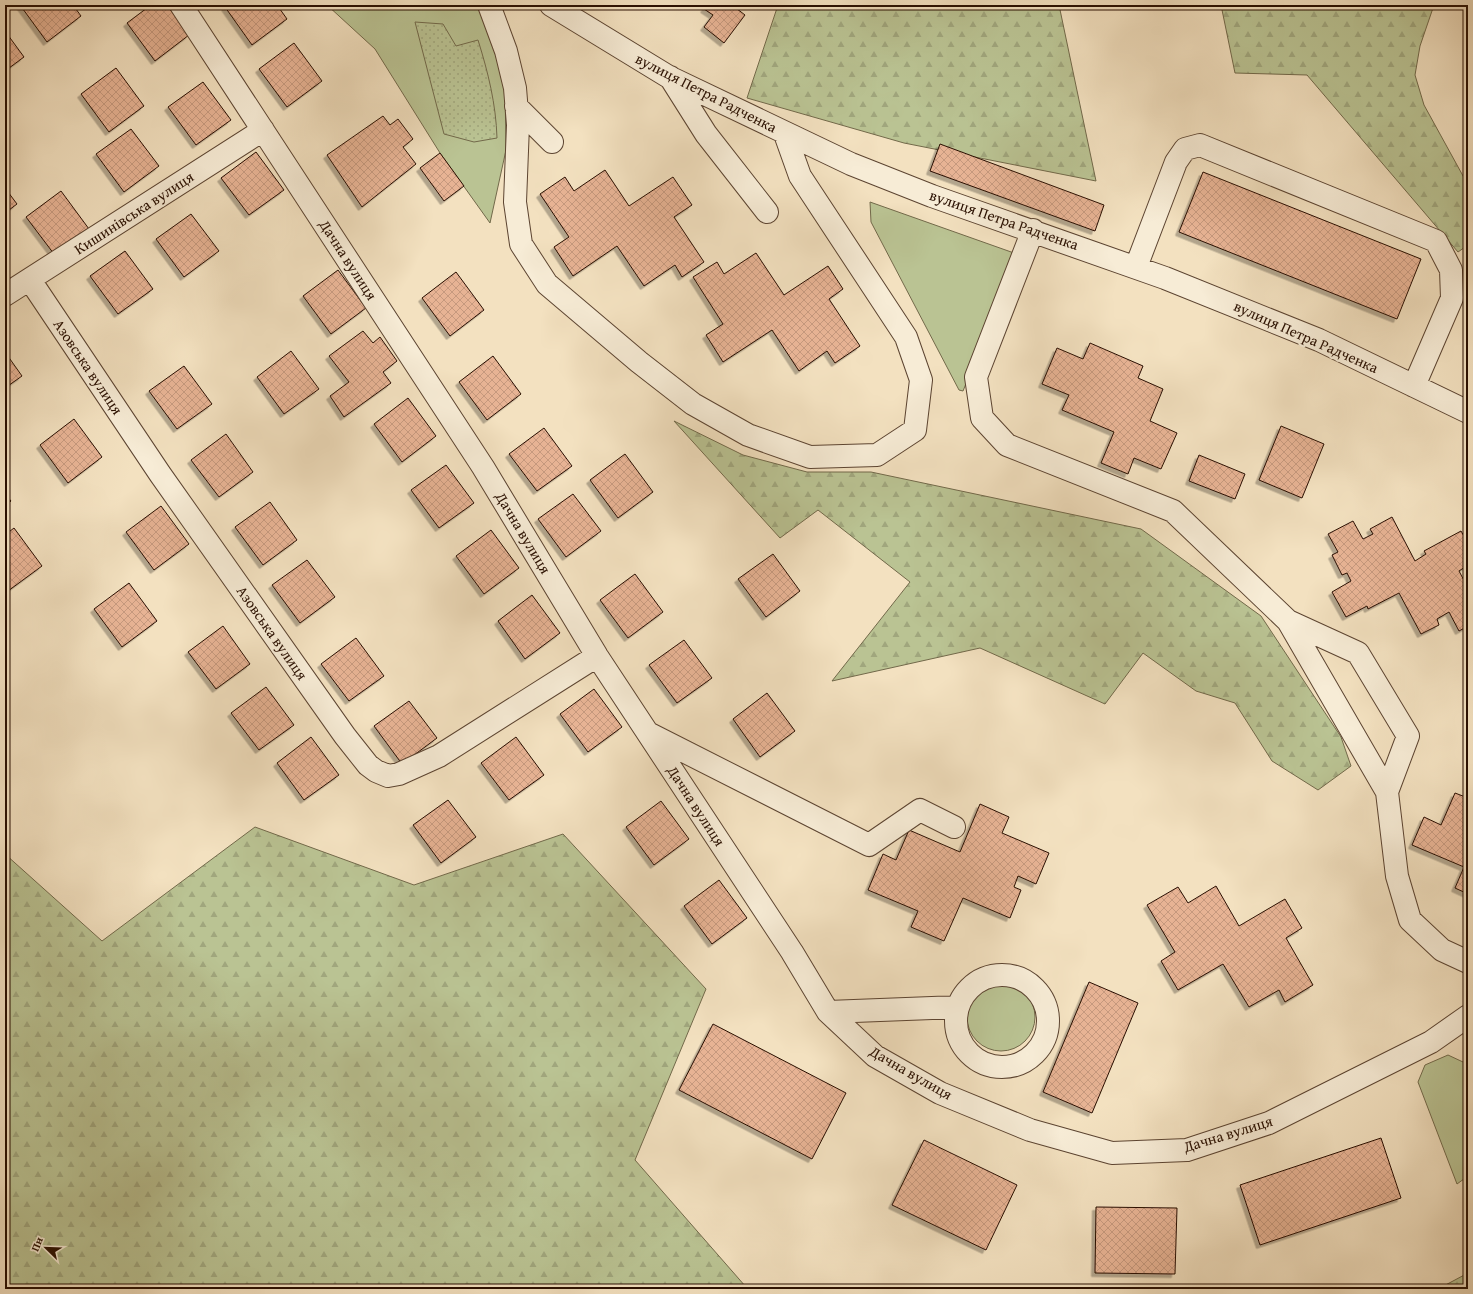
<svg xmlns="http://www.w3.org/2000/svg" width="1473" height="1294" font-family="'Gentium Book Plus',serif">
<defs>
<pattern id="forest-firs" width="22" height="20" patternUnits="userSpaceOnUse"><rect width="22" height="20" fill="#bac393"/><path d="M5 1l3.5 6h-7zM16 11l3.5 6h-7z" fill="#a0a67d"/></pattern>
<pattern id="park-dots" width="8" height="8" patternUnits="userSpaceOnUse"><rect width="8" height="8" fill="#bac393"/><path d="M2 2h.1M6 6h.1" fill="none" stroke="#a0a67d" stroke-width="1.8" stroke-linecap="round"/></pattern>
<pattern id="building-cross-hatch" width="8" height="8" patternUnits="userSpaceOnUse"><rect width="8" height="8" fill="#e7b394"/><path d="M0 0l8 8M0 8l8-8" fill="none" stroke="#c6997e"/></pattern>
<filter id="shadow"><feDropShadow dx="-3.5" dy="3.5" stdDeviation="0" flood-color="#0004"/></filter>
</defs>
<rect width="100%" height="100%" fill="#f3e1c0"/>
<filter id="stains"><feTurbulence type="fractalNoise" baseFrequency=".005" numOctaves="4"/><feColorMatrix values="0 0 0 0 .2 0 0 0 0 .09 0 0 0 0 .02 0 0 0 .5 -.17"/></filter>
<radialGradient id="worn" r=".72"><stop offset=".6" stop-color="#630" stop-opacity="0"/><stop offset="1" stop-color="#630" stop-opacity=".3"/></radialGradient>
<path fill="#bac393" stroke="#72694a" d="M 327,5 L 481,5 L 505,87 L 506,150 L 490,223 L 440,153 L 375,49 Z
M 870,202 L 1014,253 L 1016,260 L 963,391 L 959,390 L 871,222 Z
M967 1017a34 34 0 1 1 68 0a34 34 0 1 1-68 0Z
M 1448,1055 L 1463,1062 L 1468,1063 L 1468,1176 L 1457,1184 L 1418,1082 L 1425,1065 Z"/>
<path fill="url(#forest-firs)" stroke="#72694a" d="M 778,5 L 1059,5 L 1096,181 L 904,143 L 747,98 Z
M 1221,5 L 1434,5 L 1420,46 L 1415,75 L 1424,105 L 1468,185 L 1468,245 L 1458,252 L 1307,75 L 1235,73 Z
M 674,421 L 743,455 L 807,472 L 871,472 L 1141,529 L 1261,616 L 1341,737 L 1351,766 L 1318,790 L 1272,761 L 1235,703 L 1196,691 L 1143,653 L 1105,704 L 980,648 L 832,681 L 910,582 L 818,510 L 780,538 Z
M 255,827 L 414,885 L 563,834 L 706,989 L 635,1160 L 746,1287 L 752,1289 L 5,1289 L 5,854 L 102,941 Z
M 1468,1273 L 1468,1289 L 1438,1289 Z"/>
<path fill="url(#park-dots)" stroke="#72694a" d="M 415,22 L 443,24 L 456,46 L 478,40 C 488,72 496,104 497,138 L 474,142 L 444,134 Z"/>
<path fill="url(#building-cross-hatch)" stroke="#290f01" filter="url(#shadow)" d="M 20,5 L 73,5 L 81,16 L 47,42 Z
M 151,5 L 167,5 L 189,35 L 155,61 L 127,23 Z
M 227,5 L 277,5 L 287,19 L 252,45 L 225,7 Z
M 707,5 L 732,5 L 745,15 L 724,43 L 704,27 L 713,15 L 704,9 Z
M 5,31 L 24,57 L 5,71 Z
M 294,43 L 322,81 L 287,107 L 259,69 Z
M 116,68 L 144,106 L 109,132 L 81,94 Z
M 203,82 L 231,120 L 196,145 L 168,107 Z
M 383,116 L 390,125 L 398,119 L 413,139 L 403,147 L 416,164 L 362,207 L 327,155 Z
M 131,129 L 159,166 L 124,192 L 96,154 Z
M 940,144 L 1104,205 L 1095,231 L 930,171 Z
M 256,152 L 284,190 L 249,215 L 221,178 Z
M 440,153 L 464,186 L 444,201 L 420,168 Z
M 605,170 L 629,206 L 673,177 L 692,205 L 674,217 L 704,262 L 682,277 L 675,265 L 644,286 L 617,246 L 573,276 L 554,247 L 569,237 L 540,194 L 565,177 L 574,191 Z
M 1203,172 L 1421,259 L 1397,319 L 1179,232 Z
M 5,188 L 17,204 L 5,213 Z
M 61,191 L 89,229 L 54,254 L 26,217 Z
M 191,214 L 219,251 L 184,277 L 156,239 Z
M 125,251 L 153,289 L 118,314 L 90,276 Z
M 756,253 L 784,295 L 828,266 L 843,289 L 829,299 L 860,346 L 835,363 L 827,351 L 799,371 L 772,330 L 723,362 L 706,335 L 723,324 L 693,277 L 717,262 L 724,274 Z
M 338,270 L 366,308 L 331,334 L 303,296 Z
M 456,272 L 484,310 L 450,336 L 422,298 Z
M 363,331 L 373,343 L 380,337 L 397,361 L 383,372 L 391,383 L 344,417 L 330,396 L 349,382 L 329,356 Z
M 1090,343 L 1143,366 L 1138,378 L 1163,389 L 1150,421 L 1177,433 L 1161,469 L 1134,458 L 1128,474 L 1101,463 L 1114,432 L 1062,410 L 1069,395 L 1042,384 L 1057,348 L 1083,359 Z
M 291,351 L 319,389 L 284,414 L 257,377 Z
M 5,352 L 22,376 L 5,388 Z
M 493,356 L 521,394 L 487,420 L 459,382 Z
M 184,366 L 212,404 L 177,429 L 149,391 Z
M 408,398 L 436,436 L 402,462 L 374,424 Z
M 74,419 L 102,457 L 68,483 L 40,445 Z
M 1281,426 L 1324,444 L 1302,498 L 1259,480 Z
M 544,428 L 572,466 L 537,491 L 509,454 Z
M 226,434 L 253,472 L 219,497 L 191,460 Z
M 625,454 L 653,492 L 618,518 L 590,480 Z
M 1199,455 L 1245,474 L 1235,499 L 1189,481 Z
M 446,465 L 474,503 L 439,528 L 411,490 Z
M 5,494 L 11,501 L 5,506 Z
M 573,494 L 601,531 L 566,557 L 538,519 Z
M 270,502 L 297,540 L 263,565 L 235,527 Z
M 161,506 L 189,544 L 154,570 L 126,532 Z
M 1392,517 L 1415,561 L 1426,554 L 1424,551 L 1461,531 L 1468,543 L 1468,565 L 1459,571 L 1468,588 L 1468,626 L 1459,631 L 1449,612 L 1437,619 L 1439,625 L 1421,634 L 1399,593 L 1368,609 L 1367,606 L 1346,617 L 1332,592 L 1351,581 L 1347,573 L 1342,575 L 1332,555 L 1338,552 L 1328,534 L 1353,521 L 1363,539 L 1373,534 L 1370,529 Z
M 14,528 L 42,566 L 8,591 L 5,588 L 5,535 Z
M 491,530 L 519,568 L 484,594 L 456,556 Z
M 773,554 L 800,591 L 766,617 L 738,579 Z
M 307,560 L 335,597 L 300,623 L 272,585 Z
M 635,574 L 663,612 L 628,638 L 600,600 Z
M 129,583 L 157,621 L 122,647 L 94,609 Z
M 532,595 L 560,633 L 525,659 L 498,621 Z
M 223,626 L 250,664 L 216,689 L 188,652 Z
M 356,638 L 384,676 L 349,701 L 321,664 Z
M 684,640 L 712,678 L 677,703 L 649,665 Z
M 266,687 L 294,725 L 259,750 L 231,713 Z
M 594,689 L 622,727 L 588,752 L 560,714 Z
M 767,693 L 795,731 L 760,757 L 733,719 Z
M 409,701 L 437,738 L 402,764 L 374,726 Z
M 311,737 L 339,775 L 304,800 L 277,763 Z
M 516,737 L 544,775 L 509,800 L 481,763 Z
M 1455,793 L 1468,798 L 1468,894 L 1455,888 L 1464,867 L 1412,845 L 1424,817 L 1441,825 Z
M 448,800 L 476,837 L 441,863 L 413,825 Z
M 661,801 L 689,839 L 654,865 L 626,827 Z
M 980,804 L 1009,817 L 1002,833 L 1049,853 L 1036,884 L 1018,876 L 1014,887 L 1021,890 L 1010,918 L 963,898 L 944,941 L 911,927 L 918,911 L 868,890 L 883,854 L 896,860 L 909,830 L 960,852 Z
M 719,880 L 747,918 L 712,944 L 684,906 Z
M 1216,886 L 1239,926 L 1285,899 L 1302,928 L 1286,938 L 1313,985 L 1285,1002 L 1279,990 L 1249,1007 L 1223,964 L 1178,990 L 1161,961 L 1175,952 L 1147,905 L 1178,887 L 1188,903 Z
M 1089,982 L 1138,1003 L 1092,1113 L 1043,1092 Z
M 713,1024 L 846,1093 L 812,1159 L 679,1090 Z
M 1381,1138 L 1401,1198 L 1260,1245 L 1240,1185 Z
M 924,1140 L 1017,1185 L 986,1250 L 892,1205 Z
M 1096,1207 L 1177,1208 L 1175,1274 L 1095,1273 Z"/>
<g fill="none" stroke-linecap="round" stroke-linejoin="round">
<defs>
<path id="minor" d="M 181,5 L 483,467 L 597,656 L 792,952 L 828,1012 L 875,1056 L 940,1093 L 1030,1130 L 1112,1153 L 1187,1150 L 1269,1123 L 1431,1042 L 1468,1016
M 489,5 L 506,51 L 515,88 L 518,125 L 515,202 L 521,244 L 547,284 L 639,362 L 693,404 L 748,435 L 810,457 L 877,455 L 915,430 L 921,380 L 906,337 L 800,176 L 785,134
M 551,5 L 669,77 L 851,164 L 932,196 L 1165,278 L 1319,340 L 1468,412
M 670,77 L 706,134 L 767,212
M 516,106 L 552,142
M 1033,230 L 976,377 L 982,418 L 1007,445 L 1173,511 L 1288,621 L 1387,792 L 1397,876 L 1410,920 L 1442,950 L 1468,962
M 1136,267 L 1176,162 L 1185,149 L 1200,145 L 1436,241 L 1451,270 L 1452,298 L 1414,386
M 30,280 L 160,474 L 345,736 L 368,765 L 376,771 L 388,776 L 399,774 L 439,756 L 597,656
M 5,295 L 263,130
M 1288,621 L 1358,653 L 1408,736 L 1387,792
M 650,734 L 869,845 L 920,810 L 954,827
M956 1021a46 46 0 1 1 92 0a46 46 0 1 1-92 0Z
M 828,1012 L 958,1007"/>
</defs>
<use href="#minor" stroke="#5c4431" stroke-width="24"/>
<use href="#minor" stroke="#f7ecd6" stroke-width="22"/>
</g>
<g text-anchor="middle" stroke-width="4" stroke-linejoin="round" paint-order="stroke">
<g font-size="15" fill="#290f01" stroke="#f7ecd6">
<text transform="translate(706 93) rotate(27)" y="5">вулиця Петра Радченка</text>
<text transform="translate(134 213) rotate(-33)" y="5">Кишинівська вулиця</text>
<text transform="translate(1004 220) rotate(19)" y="5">вулиця Петра Радченка</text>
<text transform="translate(348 260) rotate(57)" y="5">Дачна вулиця</text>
<text transform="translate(1306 337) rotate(24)" y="5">вулиця Петра Радченка</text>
<text transform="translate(88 367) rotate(56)" y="5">Азовська вулиця</text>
<text transform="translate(523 533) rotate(59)" y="5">Дачна вулиця</text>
<text transform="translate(272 633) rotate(55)" y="5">Азовська вулиця</text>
<text transform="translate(696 806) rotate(57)" y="5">Дачна вулиця</text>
<text transform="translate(911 1073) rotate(30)" y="5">Дачна вулиця</text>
<text transform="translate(1228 1134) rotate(-17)" y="5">Дачна вулиця</text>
</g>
</g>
<rect width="1473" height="1294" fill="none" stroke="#f3e1c0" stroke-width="20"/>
<rect x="6" y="6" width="1461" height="1282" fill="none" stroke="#290f01" stroke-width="2"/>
<rect x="10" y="10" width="1453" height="1274" fill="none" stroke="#290f01"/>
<g transform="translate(46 1248) rotate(293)" stroke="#f7ecd6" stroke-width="3" paint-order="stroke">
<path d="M0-3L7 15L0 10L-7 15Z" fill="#290f01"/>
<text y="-6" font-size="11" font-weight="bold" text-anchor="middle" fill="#290f01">Пн</text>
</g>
<rect width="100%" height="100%" filter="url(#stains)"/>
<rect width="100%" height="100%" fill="url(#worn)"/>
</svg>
